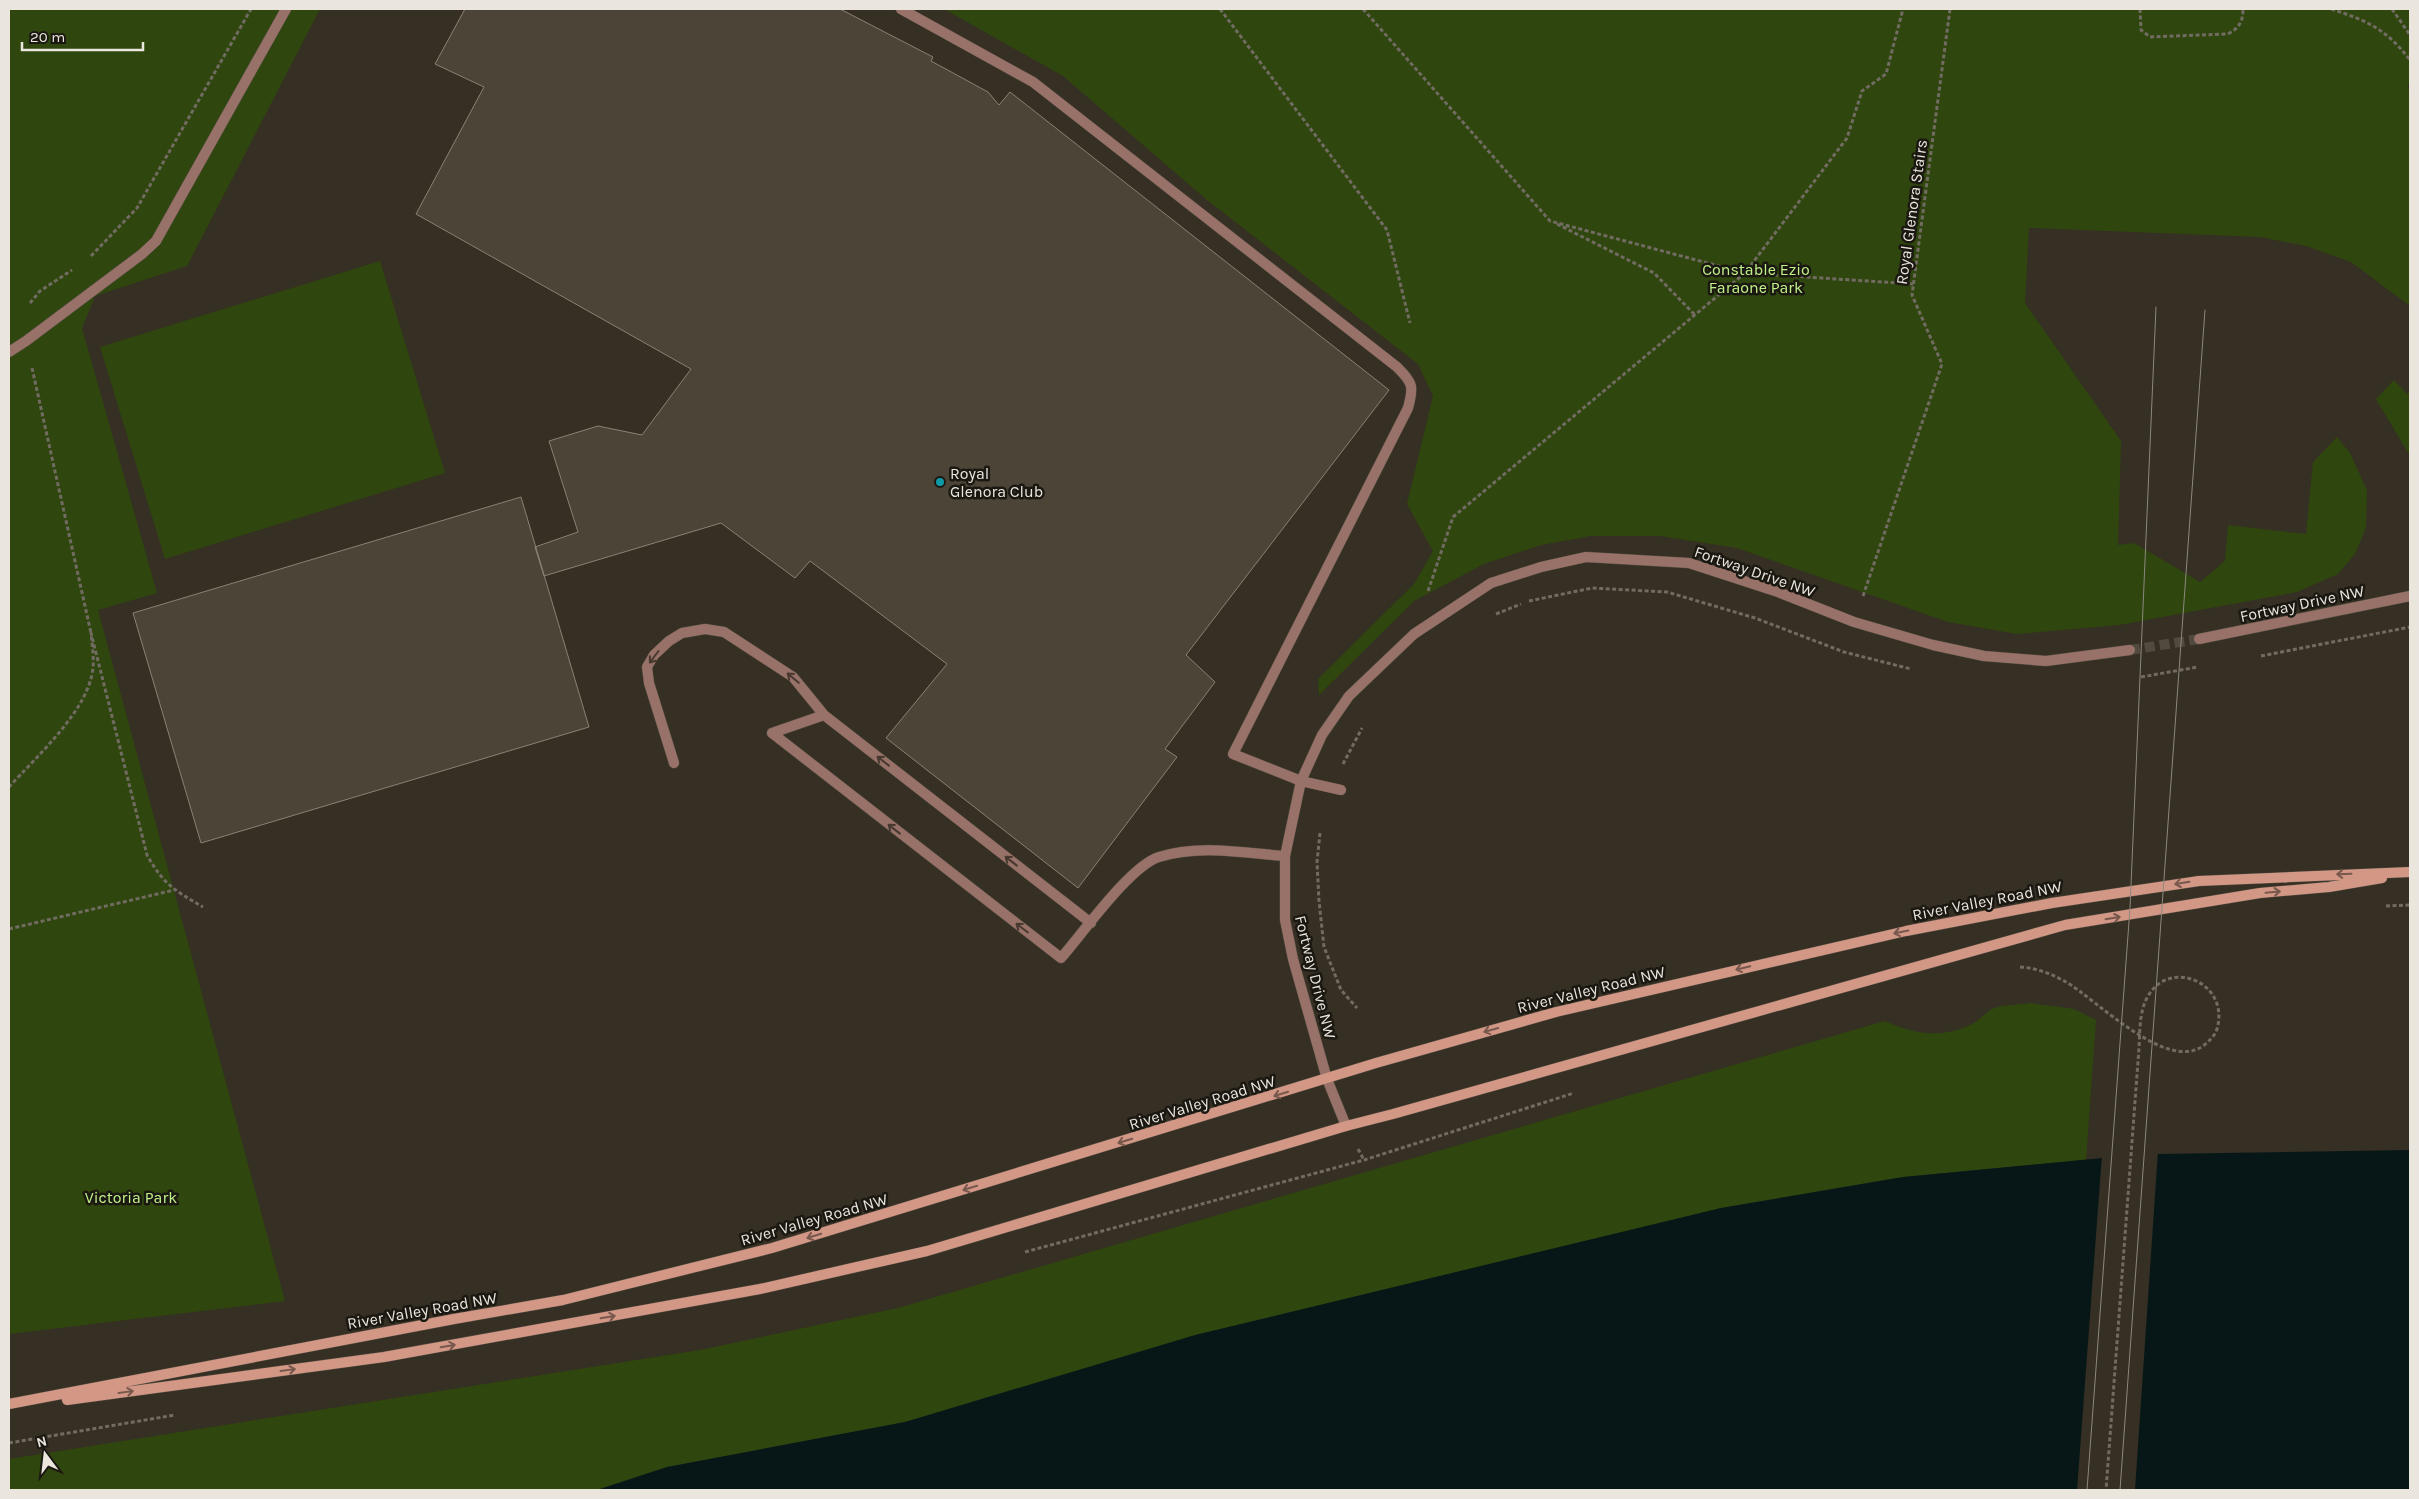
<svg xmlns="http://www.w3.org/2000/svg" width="2419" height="1499" font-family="Karla,sans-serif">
<rect width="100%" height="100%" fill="#362f23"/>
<path fill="#2f470e" d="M 9,9 L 320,9 L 187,266 L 95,296 L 82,328 L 157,593 L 98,610 L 285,1301 L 9,1334 Z
M 944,9 L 2410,9 L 2410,85 L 2407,85 L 2410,92 L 2410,306 L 2351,262 L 2306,246 L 2260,237 L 2029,228 L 2025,303 L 2121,441 L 2118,545 L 2134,543 L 2200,582 L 2225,561 L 2228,525 L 2306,534 L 2313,462 L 2337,437 L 2350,453 L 2367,490 L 2366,528 L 2355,554 L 2338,574 L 2297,592 L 2119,625 L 2017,634 L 1948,622 L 1737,548 L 1660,536 L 1591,536 L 1541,545 L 1484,564 L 1414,601 L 1319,695 L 1318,679 L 1414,584 L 1433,551 L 1407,504 L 1433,396 L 1418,364 L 1207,200 L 1063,76 Z
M 380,261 L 445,473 L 165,559 L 100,347 Z
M 2394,380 L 2407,394 L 2410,391 L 2410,456 L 2376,399 Z
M 2031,1003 L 2074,1009 L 2096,1020 L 2086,1160 L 1903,1177 L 1721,1208 L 905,1422 L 667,1467 L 597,1490 L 9,1490 L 9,1459 L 700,1350 L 898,1308 L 1885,1021 C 1916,1035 1943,1039 1974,1023 C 1980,1019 1986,1012 1992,1009 C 2002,1004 2019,1005 2031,1003 Z"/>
<path fill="#071718" d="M 2410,1150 L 2410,1490 L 597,1490 L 667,1467 L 905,1422 L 1195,1335 L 1721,1208 L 1903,1177 L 2102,1158 L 2158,1154 Z"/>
<path fill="#362f23" d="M 2158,1151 L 2135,1490 L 2077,1490 L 2102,1155 Z"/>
<path fill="#4b4437" stroke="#8a8274" d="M 465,9 L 840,9 L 933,57 L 931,61 L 988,92 L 999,105 L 1010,92 L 1389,390 L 1186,655 L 1215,682 L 1165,749 L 1177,757 L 1078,888 L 886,738 L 947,664 L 810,561 L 795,578 L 721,523 L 544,576 L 535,547 L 578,532 L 549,441 L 598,426 L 642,435 L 691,369 L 416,214 L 484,87 L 435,64 Z
M 521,497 L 589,727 L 201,843 L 133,613 Z"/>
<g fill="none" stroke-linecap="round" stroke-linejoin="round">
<path stroke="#514a3f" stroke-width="10" stroke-dasharray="10 5" stroke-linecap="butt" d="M 2130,650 L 2199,639"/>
<defs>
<path id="service" d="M 901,9 L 1033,82 L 1397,367 C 1413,383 1414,386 1408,408 L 1233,754 L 1301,781 L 1341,790
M 9,352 L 26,341 L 142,254 L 156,241 L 286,9
M 772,733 L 1061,958 C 1083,933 1130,866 1159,857 C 1199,844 1245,853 1285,856
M 772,733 L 824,715
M 674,763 L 649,683 L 647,667 L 654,655 L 669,641 L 682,633 L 705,629 L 724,632 L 793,677 L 824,715 L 1091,923"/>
<path id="minor" d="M 2199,639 L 2410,596
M 1346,1126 L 1327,1079 L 1293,959 L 1285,920 L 1285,856 L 1301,781 L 1322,735 L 1349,696 L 1414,634 L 1491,583 L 1541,567 L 1586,557 L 1689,563 L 1778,592 L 1854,622 L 1933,645 L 1984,656 L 2046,661 L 2130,650"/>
<path id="secondary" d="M 67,1400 L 384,1357 L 760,1289 L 927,1251 L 1346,1126 L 1393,1114 L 2065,925 L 2260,893 L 2329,887 L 2382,878
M 9,1404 L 454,1319 L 563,1300 L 772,1248 L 1376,1063 L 1556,1012 L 1906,931 L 2052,903 L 2199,881 L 2410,872"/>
</defs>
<use href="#service" stroke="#534c41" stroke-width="11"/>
<use href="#minor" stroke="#534c41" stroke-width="11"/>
<use href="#secondary" stroke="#534c41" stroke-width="11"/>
<path stroke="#716b61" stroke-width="3" stroke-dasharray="4 2.5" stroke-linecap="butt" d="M 1220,9 L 1387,230 L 1410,323
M 1363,9 L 1550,221 L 1745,273 L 1913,284
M 2140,9 L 2141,30 L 2150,37 L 2228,34 C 2239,28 2243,22 2243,9
M 2331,9 C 2368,21 2386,29 2410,60
M 2392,9 L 2410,35
M 1557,224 L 1654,273 L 1695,315
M 91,256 L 137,208 L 251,9
M 30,303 L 40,291 L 72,270
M 32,368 L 91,633
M 1428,591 L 1453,517 L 1745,273 L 1847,138 L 1862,91 L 1886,74 L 1903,9
M 1863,596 L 1942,364 L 1912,295 L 1950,9
M 1529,601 L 1592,588 L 1667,592 L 1755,618 L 1844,652 L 1911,669
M 1496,614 L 1521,604
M 2261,656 L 2410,627
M 2141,677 L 2198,667
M 1343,764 L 1362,728
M 9,787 C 36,757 89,710 93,668 C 94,657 92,644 91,633 L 147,855 C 164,885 174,890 203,907
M 1320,833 L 1317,862 L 1319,901 L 1324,947 L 1341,990 L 1357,1008
M 2386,906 L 2410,905
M 9,929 L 174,890
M 2020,967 C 2037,968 2052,974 2066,982 C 2097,1000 2166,1072 2203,1046 C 2209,1041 2215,1036 2217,1029 C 2230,984 2173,959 2150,993 C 2139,1008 2140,1030 2139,1048 L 2106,1490
M 1358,1149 L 1364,1160
M 1025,1252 L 1364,1160 L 1574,1093
M 9,1443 L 175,1415"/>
<use href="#service" stroke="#987268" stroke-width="10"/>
<use href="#minor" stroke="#987268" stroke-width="10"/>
<use href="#secondary" stroke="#d39786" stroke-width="10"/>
<path stroke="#8d887e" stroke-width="1" d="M 2087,1490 L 2130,908 L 2156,307
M 2120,1490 L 2205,310"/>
</g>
<defs><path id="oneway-shaft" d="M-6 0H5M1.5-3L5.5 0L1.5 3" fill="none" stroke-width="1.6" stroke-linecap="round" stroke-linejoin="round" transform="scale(1.25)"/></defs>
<g stroke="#473830">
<use href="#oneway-shaft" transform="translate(654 657) rotate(127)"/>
<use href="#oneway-shaft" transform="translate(793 678) rotate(-140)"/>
<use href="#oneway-shaft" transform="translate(883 761) rotate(-142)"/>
<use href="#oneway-shaft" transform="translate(894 829) rotate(-142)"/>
<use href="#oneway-shaft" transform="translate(1011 861) rotate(-142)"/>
<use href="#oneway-shaft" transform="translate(1022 928) rotate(-143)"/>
</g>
<g stroke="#77584c">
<use href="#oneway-shaft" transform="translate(2344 874) rotate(178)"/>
<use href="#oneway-shaft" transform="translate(2182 883) rotate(171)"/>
<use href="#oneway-shaft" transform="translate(2273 892) rotate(-5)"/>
<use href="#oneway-shaft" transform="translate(2113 918) rotate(-9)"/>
<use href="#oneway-shaft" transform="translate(1901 932) rotate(168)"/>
<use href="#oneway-shaft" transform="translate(1743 968) rotate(167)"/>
<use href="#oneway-shaft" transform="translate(1491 1030) rotate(164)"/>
<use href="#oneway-shaft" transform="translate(1281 1094) rotate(163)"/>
<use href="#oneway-shaft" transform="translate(1125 1141) rotate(163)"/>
<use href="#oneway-shaft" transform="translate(970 1188) rotate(163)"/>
<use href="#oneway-shaft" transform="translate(814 1236) rotate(163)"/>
<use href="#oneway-shaft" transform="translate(608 1317) rotate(-10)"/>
<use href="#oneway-shaft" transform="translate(448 1346) rotate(-10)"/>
<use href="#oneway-shaft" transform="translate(288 1370) rotate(-8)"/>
<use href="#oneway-shaft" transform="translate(126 1392) rotate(-8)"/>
</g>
<circle fill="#0f9aa8" stroke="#1b1812" stroke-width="2" cx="940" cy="482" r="5"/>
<g text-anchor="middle" stroke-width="5" stroke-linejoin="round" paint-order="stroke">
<g font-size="16" fill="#eae6de" stroke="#1b1812">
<text transform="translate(1911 212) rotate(-82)" y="6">Royal Glenora Stairs</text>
<text transform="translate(1755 571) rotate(19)" y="6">Fortway Drive NW</text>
<text transform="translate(2302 603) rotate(-12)" y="6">Fortway Drive NW</text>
<text transform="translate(1987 900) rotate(-11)" y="6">River Valley Road NW</text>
<text transform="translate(1316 977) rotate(76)" y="6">Fortway Drive NW</text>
<text transform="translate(1591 989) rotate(-14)" y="6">River Valley Road NW</text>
<text transform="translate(1202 1102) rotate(-17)" y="6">River Valley Road NW</text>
<text transform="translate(814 1219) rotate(-16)" y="6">River Valley Road NW</text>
<text transform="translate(422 1310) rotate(-10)" y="6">River Valley Road NW</text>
</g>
<g font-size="16" fill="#c0f289" stroke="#1b1812">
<text x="1756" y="275">Constable Ezio<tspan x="1756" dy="18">Faraone Park</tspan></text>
<text x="131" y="1203">Victoria Park</text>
</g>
<g font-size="16" fill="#eae6de" stroke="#1b1812" text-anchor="start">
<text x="950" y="479">Royal<tspan x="950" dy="18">Glenora Club</tspan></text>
</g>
</g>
<rect width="2419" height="1499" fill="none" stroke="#eae6de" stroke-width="20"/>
<g transform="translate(45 1454) rotate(345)" stroke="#1b1812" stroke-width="4" paint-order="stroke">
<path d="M0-4L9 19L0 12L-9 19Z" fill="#eae6de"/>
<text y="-8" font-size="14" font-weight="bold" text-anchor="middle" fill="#eae6de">N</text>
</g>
<path d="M22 42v8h121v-8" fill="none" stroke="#eae6de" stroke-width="2.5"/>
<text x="30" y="42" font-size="15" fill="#eae6de" stroke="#1b1812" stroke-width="4" paint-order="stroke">20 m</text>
</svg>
